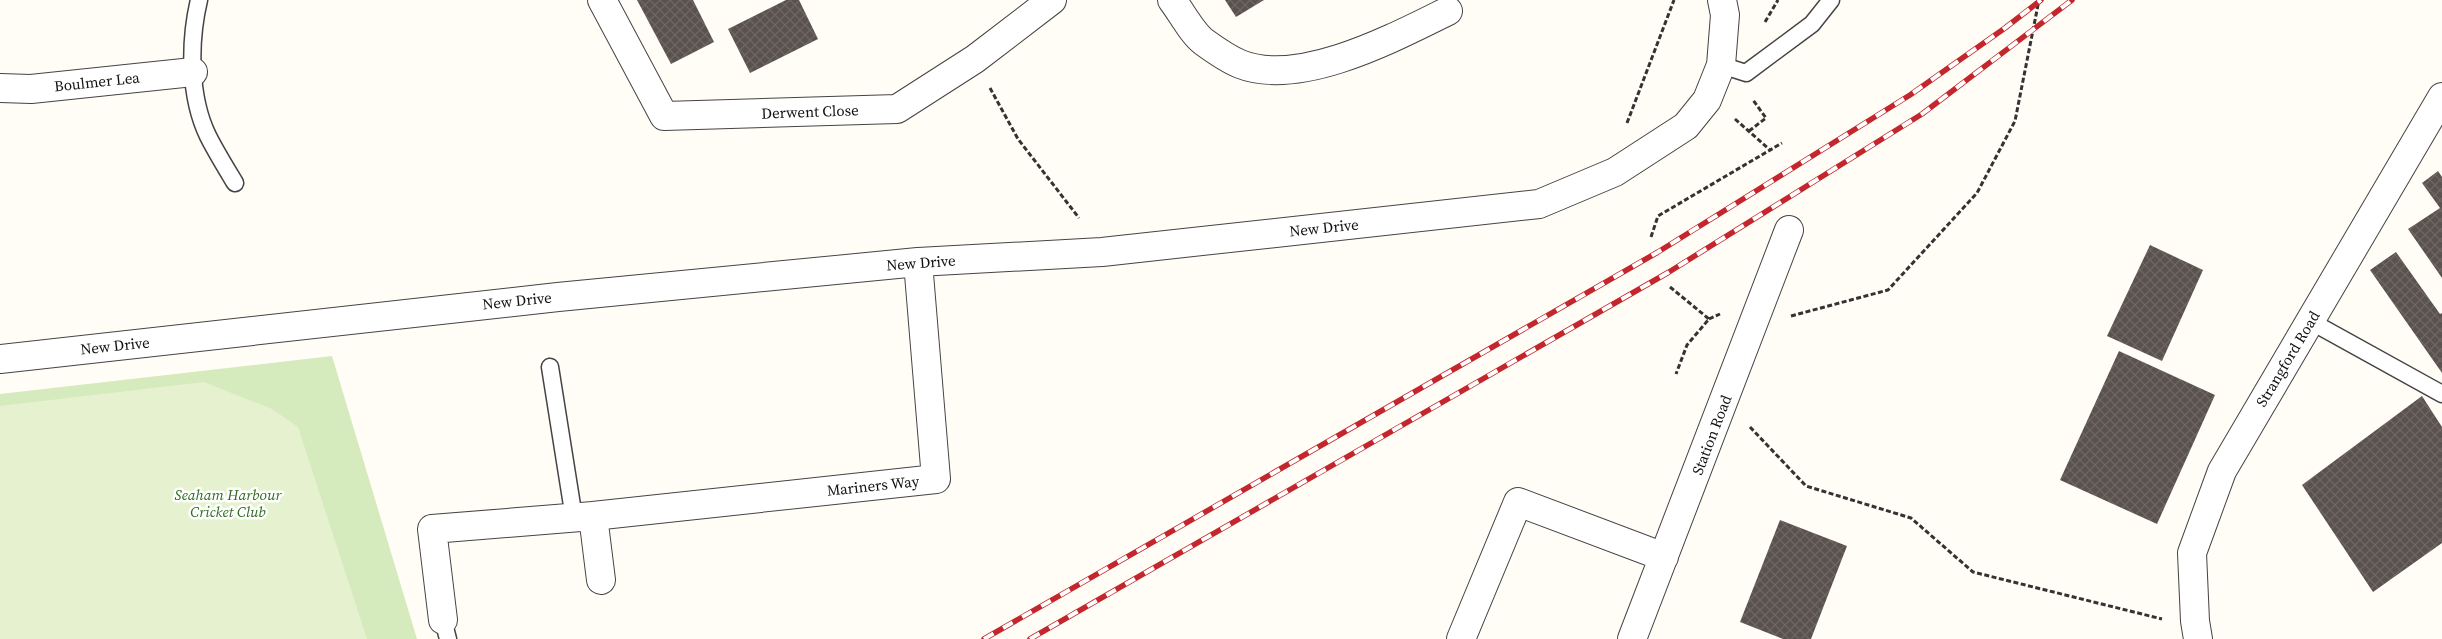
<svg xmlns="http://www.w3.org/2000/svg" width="2442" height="639" font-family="'Source Serif 4',serif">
<defs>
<pattern id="building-cross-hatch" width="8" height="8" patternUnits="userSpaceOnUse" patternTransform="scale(1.25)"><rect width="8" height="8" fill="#5a524d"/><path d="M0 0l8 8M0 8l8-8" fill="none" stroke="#6d6662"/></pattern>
</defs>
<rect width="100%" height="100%" fill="#fffdf5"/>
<path fill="#d5ebbd" d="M 332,356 L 417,639 L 0,639 L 0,394 Z"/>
<path fill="#e6f2cf" d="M 204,382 L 272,409 L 298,427 L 367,639 L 0,639 L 0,406 Z"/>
<path fill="url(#building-cross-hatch)" d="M 637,0 L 693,0 L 714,42 L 671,64 Z
M 786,0 L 799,0 L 818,39 L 750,73 L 728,29 Z
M 1225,0 L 1264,0 L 1236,17 Z
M 2438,171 L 2442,177 L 2442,278 L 2408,229 L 2440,208 L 2422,183 Z
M 2150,245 L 2203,270 L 2162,361 L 2107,336 Z
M 2396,252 L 2440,314 L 2442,313 L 2442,373 L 2370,270 Z
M 2119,351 L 2215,395 L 2157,524 L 2060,480 Z
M 2422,396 L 2442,427 L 2442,543 L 2373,592 L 2302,485 Z
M 1780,520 L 1847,546 L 1811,639 L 1783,639 L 1740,622 Z"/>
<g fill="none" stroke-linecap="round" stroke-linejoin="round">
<defs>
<path id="service" d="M 199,0 C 189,42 189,97 208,136 C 216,152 226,168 235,183
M 1721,65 L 1746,73 L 1812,24 L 1831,0
M 2310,321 L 2442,394
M 550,367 L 574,518
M 443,620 L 448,639"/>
<path id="minor" d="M 602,0 L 664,116 L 897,109 L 975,59 L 1052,0
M 1172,0 C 1182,13 1192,33 1204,42 C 1215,50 1228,59 1240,64 C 1300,88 1395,37 1448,11
M 0,88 L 31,89 L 193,72
M 0,359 L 558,297 L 918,262 L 1102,252 L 1539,204 L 1615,172 L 1686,126 L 1707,100 L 1721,65 L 1725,15 L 1722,0
M 593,516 L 601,580
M 443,620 L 432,529 L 593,516 L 936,479 L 918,262
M 1461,639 L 1518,502 L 1664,557
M 1632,639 L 1789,230
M 2198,639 L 2195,621 L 2192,553 L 2222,471 L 2442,97"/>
</defs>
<use href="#service" stroke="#444" stroke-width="19"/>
<use href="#minor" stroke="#444" stroke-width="30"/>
<path stroke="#333" stroke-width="3" stroke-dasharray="5 2.5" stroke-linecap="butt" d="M 1765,22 L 1778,0
M 990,88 L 1018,139 L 1079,218
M 1735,119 L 1770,150
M 1627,123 L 1674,0
M 1749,131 L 1766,118 L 1753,100
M 1651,237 L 1658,216 L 1782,143
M 1670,287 L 1709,319 L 1687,345 L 1676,374
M 1791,316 L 1888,290 L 1977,193 L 2015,121 L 2039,0
M 1709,319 L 1720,314
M 1750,427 L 1806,486 L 1911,518 L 1973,572 L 2162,619"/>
<use href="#service" stroke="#fff" stroke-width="16"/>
<use href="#minor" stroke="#fff" stroke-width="28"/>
<defs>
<path id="rail" d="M 984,639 L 1658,252 L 1910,95 L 2005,28 L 2041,0
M 1030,639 L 1669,272 L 1922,114 L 2072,0"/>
</defs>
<use href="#rail" stroke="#c4262e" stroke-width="5.5"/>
<use href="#rail" stroke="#fff" stroke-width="4" stroke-dasharray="11" stroke-linecap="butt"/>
</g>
<g text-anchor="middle" stroke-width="5" stroke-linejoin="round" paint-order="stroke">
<g font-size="15" fill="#111" stroke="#fff">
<text transform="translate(97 82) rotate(-6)" y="5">Boulmer Lea</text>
<text transform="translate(810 112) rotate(-2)" y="5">Derwent Close</text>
<text transform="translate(1324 228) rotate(-6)" y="5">New Drive</text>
<text transform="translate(921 263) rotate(-4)" y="5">New Drive</text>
<text transform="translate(517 301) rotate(-6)" y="5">New Drive</text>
<text transform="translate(115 346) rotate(-6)" y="5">New Drive</text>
<text transform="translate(2288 359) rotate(-59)" y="5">Strangford Road</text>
<text transform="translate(1712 435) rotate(-69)" y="5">Station Road</text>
<text transform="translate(873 486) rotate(-6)" y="5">Mariners Way</text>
</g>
<g font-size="15" font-style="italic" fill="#2f6b1f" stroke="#fff">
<text x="228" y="500">Seaham Harbour<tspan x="228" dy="17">Cricket Club</tspan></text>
</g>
</g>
</svg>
